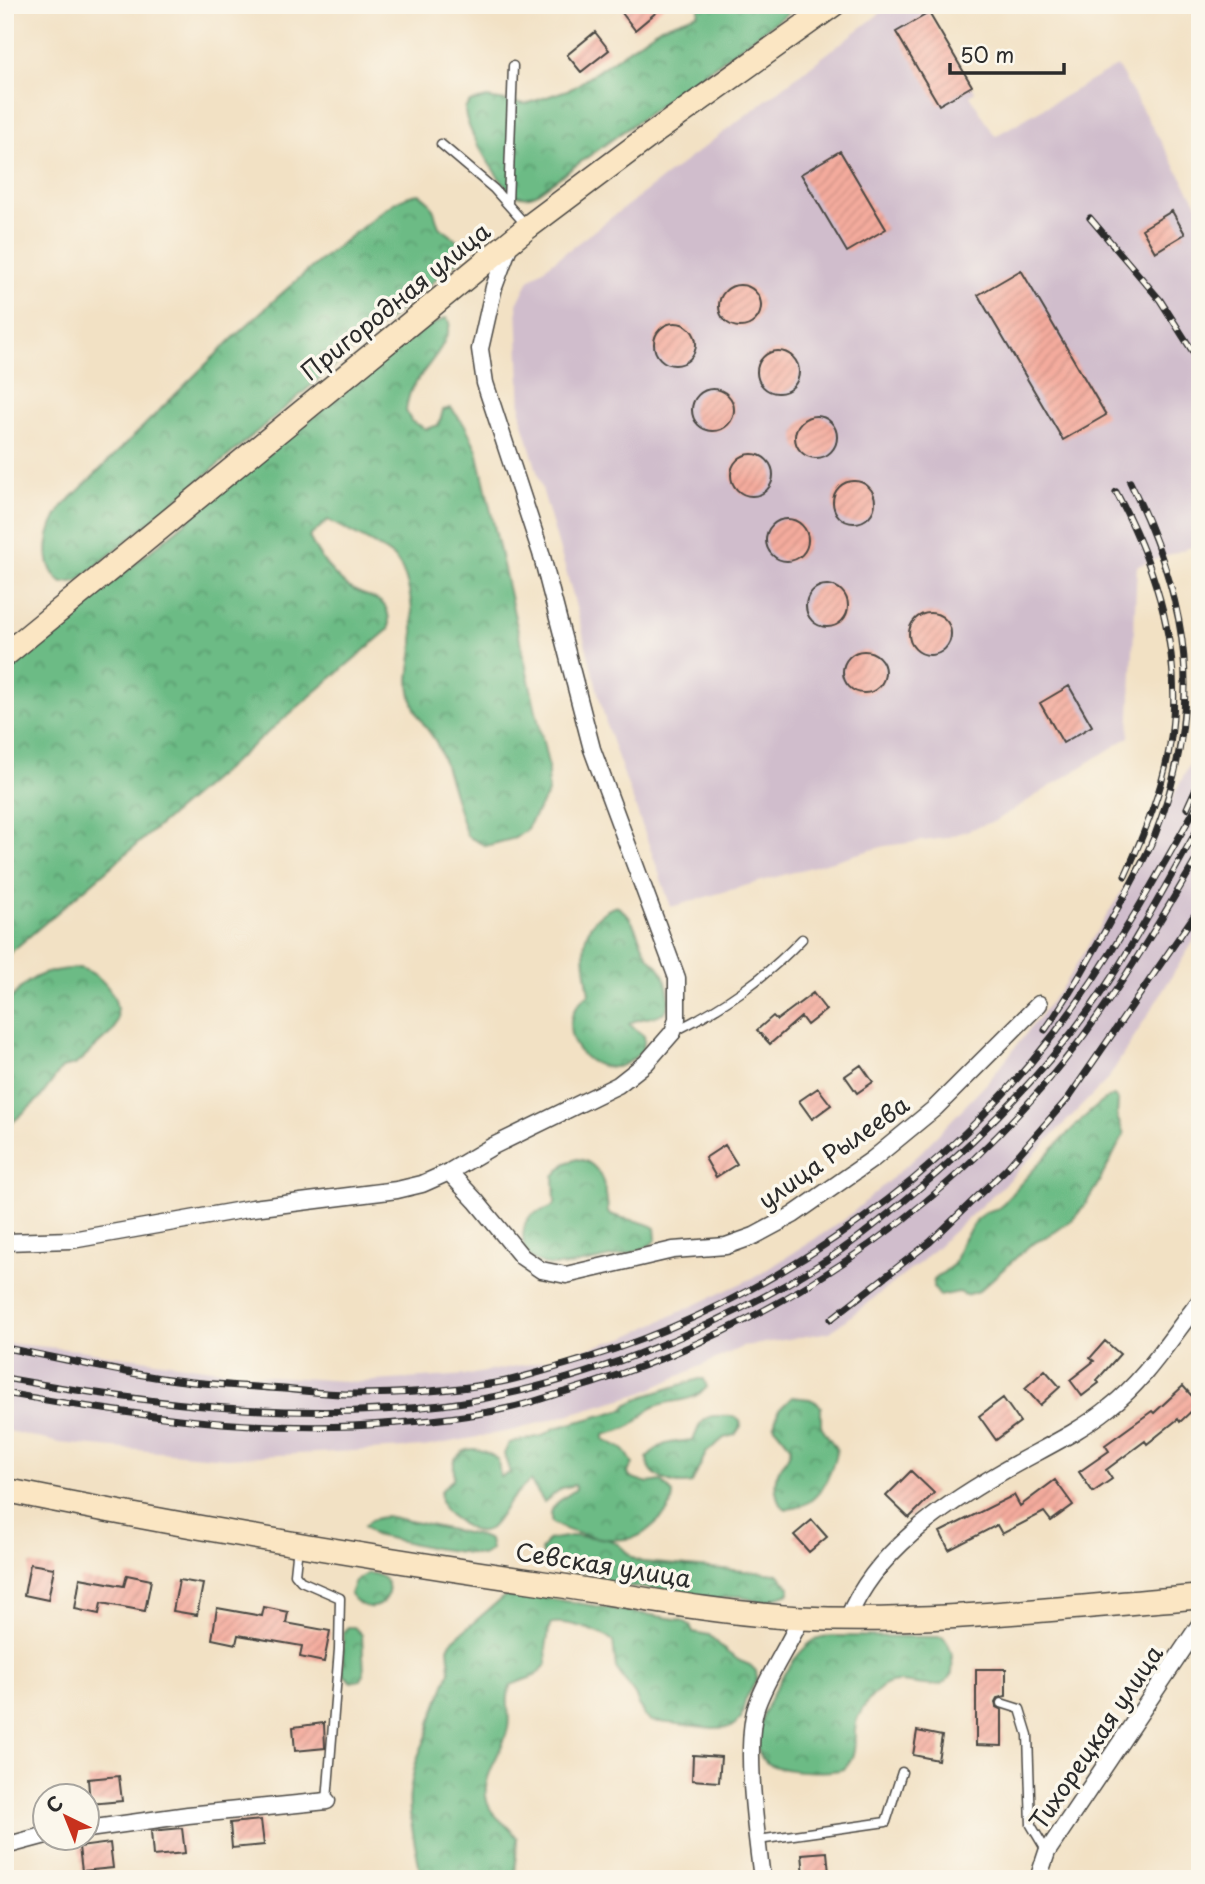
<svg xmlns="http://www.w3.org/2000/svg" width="1205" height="1884" font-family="'Playpen Sans',sans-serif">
<defs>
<pattern id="forest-crowns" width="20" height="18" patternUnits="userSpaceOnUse" patternTransform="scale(1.75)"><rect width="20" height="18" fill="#6cbb85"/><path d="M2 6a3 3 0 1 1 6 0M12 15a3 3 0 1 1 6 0" fill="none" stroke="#59986d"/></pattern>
<pattern id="building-hatch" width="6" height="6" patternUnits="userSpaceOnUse" patternTransform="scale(1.75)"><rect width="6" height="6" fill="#f4ab9d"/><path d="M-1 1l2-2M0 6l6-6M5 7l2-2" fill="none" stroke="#d19387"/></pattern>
</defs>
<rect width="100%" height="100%" fill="#fbf7ec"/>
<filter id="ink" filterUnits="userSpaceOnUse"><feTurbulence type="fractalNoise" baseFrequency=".0143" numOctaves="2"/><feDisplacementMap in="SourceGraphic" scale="14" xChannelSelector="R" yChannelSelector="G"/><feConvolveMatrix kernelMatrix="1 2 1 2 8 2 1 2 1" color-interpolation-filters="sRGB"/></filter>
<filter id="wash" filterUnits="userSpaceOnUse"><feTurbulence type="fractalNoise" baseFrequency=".00686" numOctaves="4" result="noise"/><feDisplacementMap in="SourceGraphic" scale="28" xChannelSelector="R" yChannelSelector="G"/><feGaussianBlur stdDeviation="1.57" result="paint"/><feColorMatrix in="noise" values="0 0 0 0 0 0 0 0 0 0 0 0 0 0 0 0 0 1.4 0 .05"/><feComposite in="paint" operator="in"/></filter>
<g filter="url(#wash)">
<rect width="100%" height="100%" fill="#f2e1c4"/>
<path fill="#d0bdcc" d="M 891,5 L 924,5 L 929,13 L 896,32 L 939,104 L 972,86 L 975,92 L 970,96 L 995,136 L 1117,66 L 1200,209 L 1200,544 L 1137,566 L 1129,737 L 997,820 L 946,838 L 885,846 L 671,907 L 607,727 L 572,592 L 521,416 L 517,304 L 529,280 Z
M 1200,745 L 1200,931 L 1108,1079 L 1012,1177 L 922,1261 L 830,1332 L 742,1347 L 642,1393 L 515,1430 L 424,1447 L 226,1458 L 59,1443 L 5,1430 L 5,1343 L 77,1350 L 255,1375 L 359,1382 L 468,1375 L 534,1363 L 624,1338 L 759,1275 L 844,1220 L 917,1156 L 988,1082 L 1063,986 L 1130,878 Z"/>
<path fill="url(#forest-crowns)" stroke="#4c7358" stroke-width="2" d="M 700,5 L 799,5 L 536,194 C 529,197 522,198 515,194 C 498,182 464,128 465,108 L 470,102 L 487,98 L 526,104 L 573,88 L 661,27 L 698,14 Z
M 419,194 C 434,202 434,213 439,227 C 452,236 466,242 458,261 L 187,491 L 78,581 L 62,583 C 38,564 47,528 63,506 C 159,413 250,313 356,232 C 375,218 395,196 419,194 Z
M 446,318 L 450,322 C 447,350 424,366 412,389 C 408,395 407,404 406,411 L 411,421 L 426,429 L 439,425 L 443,410 L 451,408 L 466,427 L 477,450 L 548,764 L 548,793 L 526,830 L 515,838 L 486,846 L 467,836 C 456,806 450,774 437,744 C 430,730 418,721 413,703 C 405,678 412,668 413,645 C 414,620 412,582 397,561 C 388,549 344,530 328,520 L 309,537 C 318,556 331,573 347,586 C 369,602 391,592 389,629 L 5,957 L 5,671 L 385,358 L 427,327 Z
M 616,906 C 635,916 637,936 647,954 C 649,959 654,962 658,966 C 665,975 675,1002 664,1012 C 655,1020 639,1016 629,1024 L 644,1036 C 646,1046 641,1053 633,1059 C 596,1089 541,1029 589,994 C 584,957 574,923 616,906 Z
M 79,968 C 105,974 127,1005 113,1031 L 75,1065 L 62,1068 L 40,1098 L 5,1129 L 5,1007 C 25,977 44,970 79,968 Z
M 1114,1096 L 1118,1101 L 1117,1117 L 1124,1134 L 1099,1182 L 1083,1208 L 1073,1219 L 1055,1232 L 1030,1245 L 979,1291 L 966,1295 L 959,1292 L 940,1296 L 933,1287 L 934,1280 L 954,1264 L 961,1243 L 978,1218 L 986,1212 L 999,1208 C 1016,1189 1096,1097 1114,1096 Z
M 577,1159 C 603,1162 607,1191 608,1213 C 624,1221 640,1219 655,1228 L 656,1240 C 643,1253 623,1254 606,1258 C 581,1264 526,1279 523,1240 C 523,1233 524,1224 528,1219 C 535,1209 547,1212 555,1204 L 554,1176 L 566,1163 Z
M 699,1379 L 704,1379 L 707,1387 C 693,1403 674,1399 656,1406 C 645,1410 643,1417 635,1423 C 627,1430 614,1432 604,1435 L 604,1439 C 620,1449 623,1444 633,1464 L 628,1472 L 629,1477 L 648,1483 L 661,1481 L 673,1493 C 673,1506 667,1513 658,1521 C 651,1527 645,1534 636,1537 C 613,1544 571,1534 552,1523 C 546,1504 564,1499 576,1489 L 575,1485 L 562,1488 L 544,1502 L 530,1481 C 523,1487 516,1494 510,1501 C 501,1512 492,1538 474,1531 C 467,1529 461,1523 455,1519 C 444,1512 439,1503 441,1491 C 458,1474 453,1482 454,1460 C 467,1442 482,1449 498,1459 L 500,1477 L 510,1473 L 504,1454 L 509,1443 L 542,1436 L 555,1428 L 625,1409 L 626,1405 L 645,1396 Z
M 792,1397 L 810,1399 L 818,1403 L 821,1407 L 821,1426 L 837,1450 C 830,1478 819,1507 787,1509 C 779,1506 779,1503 777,1496 C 770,1468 788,1466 791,1447 L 774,1426 L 778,1411 Z
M 715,1416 L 733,1416 L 740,1421 L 741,1426 L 735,1435 L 724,1438 L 706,1453 L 692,1483 C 675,1487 648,1478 647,1458 C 665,1440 669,1443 693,1440 C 699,1429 699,1417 715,1416 Z
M 386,1516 L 480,1536 L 489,1540 L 491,1550 L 482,1555 L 433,1548 L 374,1535 L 364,1526 L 371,1520 Z
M 571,1536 C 584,1537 605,1536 616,1543 C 627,1550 629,1559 642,1562 L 778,1574 L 790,1588 L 789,1593 L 767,1601 L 759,1602 L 740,1596 L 716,1599 L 687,1593 L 618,1585 L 611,1583 L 593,1571 C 574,1574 547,1573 541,1551 L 548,1540 Z
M 368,1573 C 411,1576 377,1632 350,1594 L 355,1581 Z
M 511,1593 L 523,1597 L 546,1598 L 681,1620 L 690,1625 L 693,1632 L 709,1635 L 728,1653 L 740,1661 L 750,1665 L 756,1671 L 757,1679 L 745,1700 L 741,1718 L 732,1727 L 713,1728 L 651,1721 L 644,1716 L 635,1695 L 616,1668 L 613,1641 C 602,1632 563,1619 550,1624 L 546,1648 L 547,1664 L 535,1676 L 511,1685 C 504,1700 511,1714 508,1728 C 503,1754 474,1783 491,1810 C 498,1820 510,1827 517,1838 L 515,1879 L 421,1879 C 418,1851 407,1818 410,1792 C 412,1779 414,1766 419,1754 C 423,1743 429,1735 430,1723 L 450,1671 L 448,1648 L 451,1642 L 502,1598 Z
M 348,1627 L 354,1627 L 362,1635 L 364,1674 L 361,1680 L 352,1682 L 343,1674 L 343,1632 Z
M 832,1636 L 942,1637 C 953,1645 953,1661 952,1673 C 939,1701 902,1671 882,1687 C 872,1695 859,1711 856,1723 C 852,1744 860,1750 844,1769 C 826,1773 771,1774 761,1757 C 745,1729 791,1653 816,1639 C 821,1636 827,1637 832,1636 Z"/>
<g id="blocks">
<path fill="url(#building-hatch)" d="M 631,5 L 665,5 L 635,30 L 622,13 Z
M 929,13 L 972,86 L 939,105 L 896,32 Z
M 595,32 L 609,50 L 581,72 L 567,55 Z
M 840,151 L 886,229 L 847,252 L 801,174 Z
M 1172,211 L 1185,234 L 1155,252 L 1142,229 Z
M 1021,270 L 1106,415 L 1063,440 L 978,295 Z
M719 306a21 21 0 1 1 42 0a21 21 0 1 1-42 0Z
M654 344a21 21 0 1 1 42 0a21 21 0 1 1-42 0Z
M757 372a21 21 0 1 1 42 0a21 21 0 1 1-42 0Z
M692 410a21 21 0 1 1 42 0a21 21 0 1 1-42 0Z
M795 437a21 21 0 1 1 42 0a21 21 0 1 1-42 0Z
M731 475a21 21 0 1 1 42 0a21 21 0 1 1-42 0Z
M833 502a21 21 0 1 1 42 0a21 21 0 1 1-42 0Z
M766 540a21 21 0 1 1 42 0a21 21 0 1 1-42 0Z
M806 606a21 21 0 1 1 42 0a21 21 0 1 1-42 0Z
M909 634a21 21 0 1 1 42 0a21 21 0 1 1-42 0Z
M843 672a21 21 0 1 1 42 0a21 21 0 1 1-42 0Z
M 1069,686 L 1092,726 L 1063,743 L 1040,703 Z
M 813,993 L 826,1010 L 807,1025 L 801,1017 L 770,1044 L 757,1030 L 773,1016 L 777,1020 Z
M 861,1065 L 873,1082 L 857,1093 L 845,1076 Z
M 818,1088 L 831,1105 L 812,1119 L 799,1101 Z
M 725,1145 L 737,1164 L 716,1177 L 705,1158 Z
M 1105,1341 L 1120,1354 L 1097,1380 L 1099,1383 L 1082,1396 L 1070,1380 L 1094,1361 L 1090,1358 Z
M 1045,1370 L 1060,1387 L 1040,1405 L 1025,1388 Z
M 1183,1386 L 1199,1404 L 1180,1422 L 1178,1419 L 1147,1444 L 1145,1441 L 1106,1470 L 1112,1479 L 1093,1492 L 1079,1472 L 1109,1451 L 1105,1445 L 1152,1411 L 1154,1413 Z
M 1003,1398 L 1020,1422 L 996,1440 L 979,1416 Z
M 911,1471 L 934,1493 L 909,1518 L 886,1496 Z
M 1055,1480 L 1073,1505 L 1051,1521 L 1044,1512 L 1002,1534 L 997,1525 L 949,1550 L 940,1532 L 1014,1495 L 1020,1506 Z
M 812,1520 L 827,1537 L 809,1552 L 794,1535 Z
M 30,1564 L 54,1568 L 48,1600 L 24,1595 Z
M 127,1575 L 151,1580 L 145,1611 L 101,1603 L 99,1614 L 75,1609 L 80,1578 L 124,1586 Z
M 179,1580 L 203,1584 L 197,1615 L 173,1611 Z
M 264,1607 L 288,1612 L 286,1623 L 330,1631 L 324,1662 L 300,1657 L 302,1646 L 238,1635 L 236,1644 L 212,1639 L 217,1608 L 262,1616 Z
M 976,1669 L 1006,1669 L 1006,1696 L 997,1698 L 995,1702 L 996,1707 L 1002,1710 L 1002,1746 L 976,1745 Z
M 324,1723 L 325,1748 L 295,1751 L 293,1727 Z
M 917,1731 L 942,1736 L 938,1760 L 913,1755 Z
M 693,1755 L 721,1757 L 719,1782 L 692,1780 Z
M 119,1776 L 122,1801 L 90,1804 L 88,1779 Z
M 261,1820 L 264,1845 L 232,1848 L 230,1823 Z
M 182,1828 L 185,1853 L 153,1856 L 151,1831 Z
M 110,1843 L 113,1868 L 82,1871 L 79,1847 Z
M 827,1852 L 829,1873 L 804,1875 L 802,1854 Z"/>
</g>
</g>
<g filter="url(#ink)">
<use href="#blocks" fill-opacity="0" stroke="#494642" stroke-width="2"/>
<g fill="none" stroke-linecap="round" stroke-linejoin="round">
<defs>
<path id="lane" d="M 441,144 L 494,189 L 526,225
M 508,203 L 513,66
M 675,1031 C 725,1006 764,979 802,939
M 298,1546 L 295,1574 L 301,1581 L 340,1598 L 339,1649 L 327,1801
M 1001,1703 L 1020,1709 L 1028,1735 L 1031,1825 L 1047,1852
M 758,1840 L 886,1822 L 902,1772"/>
<path id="street" d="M 449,1172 L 476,1201 L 522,1257 L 541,1270 L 566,1275 L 673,1250 L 726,1246 L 754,1236 L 793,1215 L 873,1159 L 935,1108 L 1039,1004
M 5,1242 L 72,1240 L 253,1208 L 397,1190 L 422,1184 L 449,1172 L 493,1146 L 618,1085 L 646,1063 L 673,1032 L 677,1019 L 677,978 L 592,749 L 541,553 L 485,383 L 480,349 L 494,287 L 510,244
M 848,1618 C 875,1552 941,1507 1000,1473 C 1037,1451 1077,1434 1110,1407 C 1146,1379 1172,1336 1200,1301
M 88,1829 L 188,1815 L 327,1801
M 5,1846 L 46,1835
M 762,1879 C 757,1837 743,1743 757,1705 C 768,1675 788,1647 801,1618
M 1038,1879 L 1047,1852 L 1200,1624
M 1196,1879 L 1200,1878"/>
<path id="secondary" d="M 5,655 L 528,227 L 648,137 L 833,5
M 5,1490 C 181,1526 359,1556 537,1582 C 624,1595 712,1613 801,1618 C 933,1624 1068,1607 1200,1597"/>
</defs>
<use href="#lane" stroke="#494642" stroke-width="11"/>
<use href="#street" stroke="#494642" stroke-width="19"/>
<use href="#secondary" stroke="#494642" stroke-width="26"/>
<use href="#lane" stroke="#fff" stroke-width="8"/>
<use href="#street" stroke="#fff" stroke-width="16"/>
<use href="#secondary" stroke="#fbe6c3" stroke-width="23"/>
<defs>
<path id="rail" d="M 1090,218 L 1160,300 L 1200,363
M 1116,492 C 1157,568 1184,657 1170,744 C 1163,789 1144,834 1125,876
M 1187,808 L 1200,779
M 1045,1030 C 1071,993 1094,951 1116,911 C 1130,886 1144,861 1155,835 C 1205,706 1190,604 1130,482
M 831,1319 L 930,1242 L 1006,1169 L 1069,1097 L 1200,907
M 5,1348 C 62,1358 119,1373 176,1380 C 212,1385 248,1386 284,1389 C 306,1391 328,1394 349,1394 C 400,1394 451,1391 501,1382 C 522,1378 543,1371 564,1365 C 754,1312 934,1189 1054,1034 C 1110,961 1155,880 1200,800
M 5,1378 C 150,1404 295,1422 442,1405 C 567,1390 711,1332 817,1266 C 848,1247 876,1224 904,1201 C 981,1138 1054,1064 1109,981 C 1142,931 1170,877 1200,825
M 5,1393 C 120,1413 236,1431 353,1426 C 405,1423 459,1419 509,1408 C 528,1404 546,1397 564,1392 C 738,1342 899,1244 1021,1111 C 1094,1033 1147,944 1200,853"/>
</defs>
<use href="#rail" stroke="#2b2b2b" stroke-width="7"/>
<use href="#rail" stroke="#fbf7ec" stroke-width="4.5" stroke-dasharray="13" stroke-linecap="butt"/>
</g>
</g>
<g text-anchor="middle" stroke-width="7" stroke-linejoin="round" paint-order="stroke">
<g font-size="24" fill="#2b2b2b" stroke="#fbf7ec">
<text transform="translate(396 302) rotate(-39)" y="8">Пригородная улица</text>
<text transform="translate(834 1153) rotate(-35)" y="8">улица Рылеева</text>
<text transform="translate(603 1566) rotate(9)" y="8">Севская улица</text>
<text transform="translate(1097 1738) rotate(-56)" y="8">Тихорецкая улица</text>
</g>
</g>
<rect width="1205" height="1884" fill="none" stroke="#fbf7ec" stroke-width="28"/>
<g transform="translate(66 1817) rotate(317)"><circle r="33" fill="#fbf7ec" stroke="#a8a59f" stroke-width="2"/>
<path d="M0-5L12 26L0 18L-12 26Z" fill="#c8321e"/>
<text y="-10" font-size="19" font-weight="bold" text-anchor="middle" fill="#2b2b2b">С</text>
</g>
<path d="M950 63v10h114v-10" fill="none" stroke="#2b2b2b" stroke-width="3.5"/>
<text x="960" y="63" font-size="21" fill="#2b2b2b" stroke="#fbf7ec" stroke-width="5" paint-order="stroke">50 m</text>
</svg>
